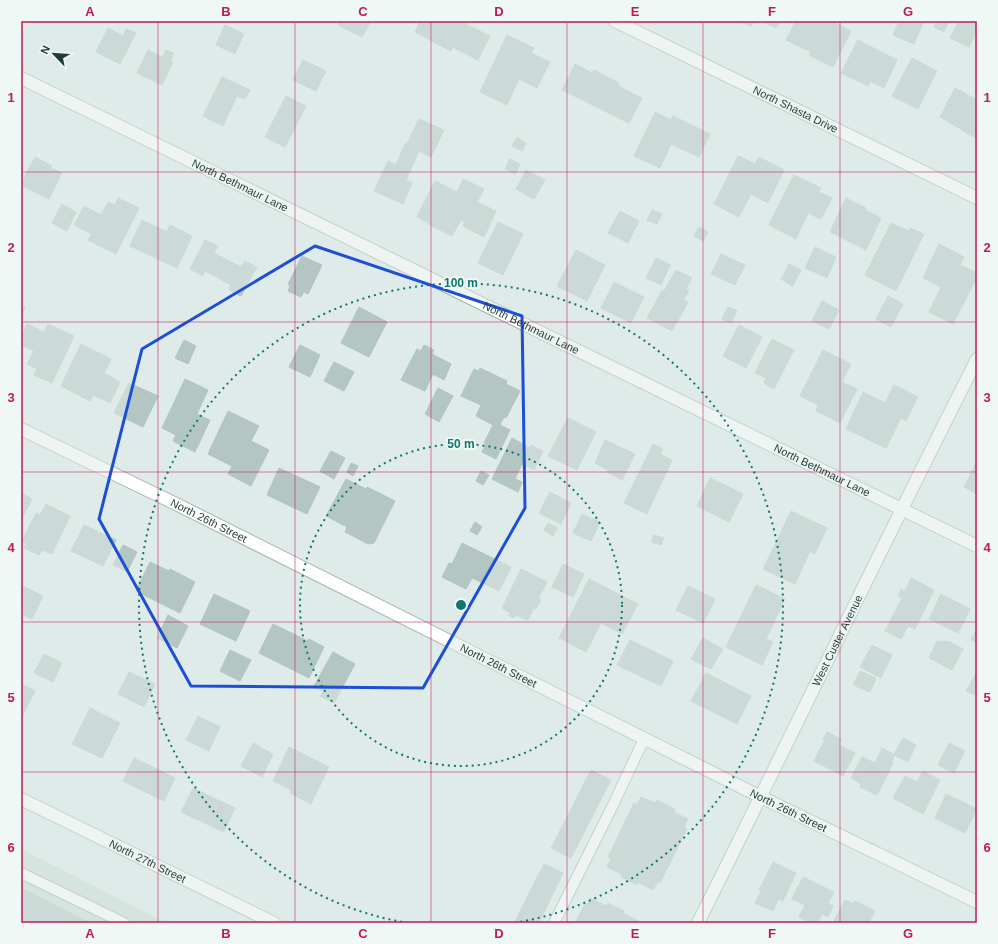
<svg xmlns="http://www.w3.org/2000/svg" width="998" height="944" font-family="Arial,sans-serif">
<rect width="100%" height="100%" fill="#dfebe8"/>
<path fill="#cddbd7" d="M 21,849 L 167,923 L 21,923 Z"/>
<path fill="#b4c6c1" stroke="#b1c5c0" d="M 340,21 L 371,21 L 362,37 L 338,25 Z
M 420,21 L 460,21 L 490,36 L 478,60 L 452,47 L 451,51 L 415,32 Z
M 740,21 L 754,21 L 751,26 Z
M 762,21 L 780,21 L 776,28 Z
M 796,21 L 832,21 L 851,31 L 833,67 L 809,55 L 811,52 L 786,40 Z
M 899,21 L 924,21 L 914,44 L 893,35 Z
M 937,21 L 949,21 L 944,32 L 934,27 Z
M 959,21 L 968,21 L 977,25 L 977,30 L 969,47 L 950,38 Z
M 225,25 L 244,34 L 235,54 L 216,45 Z
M 108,28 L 123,36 L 126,29 L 136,33 L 120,64 L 96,52 Z
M 507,35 L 534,48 L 531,53 L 550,62 L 537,88 L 519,79 L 507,105 L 480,92 Z
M 858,40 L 897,60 L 884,88 L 870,81 L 868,86 L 841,73 Z
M 148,50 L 162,57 L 166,50 L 174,53 L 170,61 L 173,62 L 162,85 L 137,73 Z
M 912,58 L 937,71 L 918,109 L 892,96 Z
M 303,60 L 326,71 L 316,91 L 293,80 Z
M 575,64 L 592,73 L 594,70 L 619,83 L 618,86 L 642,98 L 629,123 L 562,90 Z
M 222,77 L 250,90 L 245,99 L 237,96 L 223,126 L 203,116 Z
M 955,88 L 977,100 L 976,138 L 961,130 L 961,129 L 940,117 Z
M 286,96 L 306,106 L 285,147 L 265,137 Z
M 655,112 L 671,120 L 673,116 L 710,134 L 699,157 L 671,144 L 660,168 L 634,156 Z
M 419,119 L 444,130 L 431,157 L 419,151 L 406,180 L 412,183 L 403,204 L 374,191 L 388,161 L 396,165 L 405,144 L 407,144 Z
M 517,137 L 526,143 L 522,151 L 512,146 Z
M 738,156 L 755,164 L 759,157 L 784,170 L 768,203 L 751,194 L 739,217 L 714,204 Z
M 35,157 L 52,166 L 51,168 L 62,173 L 49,199 L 21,185 L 21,183 Z
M 510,159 L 520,164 L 515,174 L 505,169 Z
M 526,170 L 545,180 L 534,199 L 516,189 Z
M 794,175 L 821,188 L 819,192 L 832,198 L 821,219 L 808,213 L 796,239 L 769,225 Z
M 463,179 L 484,189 L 477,202 L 496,211 L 484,237 L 463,226 L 465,222 L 461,220 L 452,236 L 428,224 L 429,223 L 417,217 L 435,181 L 457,192 Z
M 118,198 L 139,208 L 116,254 L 88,240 L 92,234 L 74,225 L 84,206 L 101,215 L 108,202 L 115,205 Z
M 846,198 L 866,208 L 865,210 L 881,218 L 866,250 L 830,232 Z
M 62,204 L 76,212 L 67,231 L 52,223 Z
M 652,210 L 662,214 L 657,224 L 647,220 Z
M 620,211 L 639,221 L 628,243 L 608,233 Z
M 142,220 L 167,232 L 170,225 L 192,236 L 177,268 L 130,246 Z
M 498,222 L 523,234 L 503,275 L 478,263 Z
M 891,223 L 909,231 L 910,228 L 924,234 L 896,291 L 865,275 Z
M 699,227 L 708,232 L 703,241 L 694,236 Z
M 205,240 L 218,246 L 214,253 L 241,267 L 245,261 L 257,267 L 241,296 L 229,290 L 231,285 L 205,271 L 203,276 L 190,269 Z
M 939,244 L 964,257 L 960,265 L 977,273 L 977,277 L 953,324 L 929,312 L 941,287 L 923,278 Z
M 815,247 L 836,257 L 827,278 L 805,268 Z
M 576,250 L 605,265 L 587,301 L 557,286 Z
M 721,254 L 745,265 L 735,285 L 711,274 Z
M 302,256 L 322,265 L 308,294 L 304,292 L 301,297 L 288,291 L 290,286 L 288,284 Z
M 656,258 L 670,265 L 661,285 L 646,278 Z
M 789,264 L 801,270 L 793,286 L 781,279 Z
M 676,270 L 692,278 L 686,289 L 689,290 L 684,300 L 688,302 L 672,331 L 647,318 L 662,290 L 664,291 Z
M 614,282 L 644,297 L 631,323 L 601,308 Z
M 888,296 L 903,304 L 891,327 L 876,319 Z
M 822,301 L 839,310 L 829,329 L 812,321 Z
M 21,306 L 25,308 L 21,317 Z
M 359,307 L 387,322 L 369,357 L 341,343 Z
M 728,307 L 737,311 L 731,323 L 722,319 Z
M 27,324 L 44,332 L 48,324 L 74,336 L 52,383 L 34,375 L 37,369 L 27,364 L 34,351 L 21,345 L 21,336 Z
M 739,325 L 762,337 L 746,368 L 723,356 Z
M 772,339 L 794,350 L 774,389 L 764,383 L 766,378 L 755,373 Z
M 184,340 L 196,346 L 188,364 L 175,358 Z
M 81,344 L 111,359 L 104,373 L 120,382 L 110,403 L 93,395 L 90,401 L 61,386 Z
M 300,345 L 320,355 L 310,377 L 289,367 Z
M 424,345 L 434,350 L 432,354 L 451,364 L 444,380 L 433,374 L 425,391 L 401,380 L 417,349 L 421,351 Z
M 823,350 L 851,364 L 842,382 L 857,389 L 840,423 L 816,411 L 818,405 L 800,396 Z
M 334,362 L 354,372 L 344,391 L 324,381 Z
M 480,368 L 507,381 L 506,384 L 520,391 L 506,418 L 504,417 L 500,425 L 510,430 L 496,459 L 482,452 L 486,444 L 484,443 L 493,425 L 476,416 L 481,405 L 461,396 L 474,369 L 479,371 Z
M 185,379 L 208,390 L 197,414 L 210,420 L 195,452 L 173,441 L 176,435 L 162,428 Z
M 129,383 L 158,396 L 143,427 L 114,413 Z
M 894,385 L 918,397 L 906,421 L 901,418 L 886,448 L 846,429 L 863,392 L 885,403 Z
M 438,388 L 453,396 L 439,422 L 425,414 Z
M 228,411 L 259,426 L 251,441 L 269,450 L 251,486 L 228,474 L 232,466 L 208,454 Z
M 568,418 L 596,432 L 577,470 L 548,456 Z
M 512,438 L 530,448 L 531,445 L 543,451 L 534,470 L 522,464 L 515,479 L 522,482 L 518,492 L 492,479 Z
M 605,440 L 635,454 L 622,480 L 607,472 L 608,470 L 595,463 Z
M 653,444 L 663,449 L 660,454 L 672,460 L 647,514 L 624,503 Z
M 331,451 L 345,458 L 334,479 L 320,471 Z
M 977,461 L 977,494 L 964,487 Z
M 351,463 L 358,466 L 353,476 L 347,472 Z
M 279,468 L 320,487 L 307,514 L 267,495 Z
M 481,471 L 489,475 L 483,485 L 476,481 Z
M 710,478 L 743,494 L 729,522 L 697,506 Z
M 346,479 L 366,489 L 367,487 L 395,501 L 374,543 L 368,544 L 345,532 L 347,527 L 326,516 Z
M 550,492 L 571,503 L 561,524 L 539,513 Z
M 21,493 L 32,499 L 21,521 Z
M 46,504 L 70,516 L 52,554 L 42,550 L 39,555 L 24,548 L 26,543 L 22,541 L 36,513 L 40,515 Z
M 791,511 L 827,528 L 815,554 L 810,551 L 795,584 L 763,569 Z
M 582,514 L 600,522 L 591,541 L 573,533 Z
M 475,522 L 482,527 L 477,535 L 470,531 Z
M 548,523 L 557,528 L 553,536 L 544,530 Z
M 84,525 L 116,540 L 103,566 L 71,551 Z
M 654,535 L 664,538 L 661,545 L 651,542 Z
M 462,543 L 511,567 L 499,591 L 472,578 L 466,589 L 442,577 L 449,563 L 452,564 Z
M 123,545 L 137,552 L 127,572 L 113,565 Z
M 150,562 L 169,571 L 170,569 L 195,582 L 180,613 L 136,591 Z
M 563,564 L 584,574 L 573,597 L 552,587 Z
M 521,569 L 547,582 L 538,599 L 541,600 L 536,609 L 534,608 L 528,620 L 516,615 L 514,618 L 509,616 L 510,613 L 502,608 Z
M 911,578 L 934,590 L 915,629 L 908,626 L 901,639 L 885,631 L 902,598 L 898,596 L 901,589 L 905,591 Z
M 589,579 L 638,604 L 622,634 L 601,623 L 586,652 L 559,638 Z
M 756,585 L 785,599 L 766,639 L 773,642 L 762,665 L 726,647 Z
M 22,586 L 43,596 L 32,619 L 21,614 Z
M 688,586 L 715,599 L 703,623 L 676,610 Z
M 214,594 L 250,611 L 236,641 L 200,624 Z
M 941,594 L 970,609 L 958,633 L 929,619 Z
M 168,615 L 188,626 L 177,648 L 157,638 Z
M 273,624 L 308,641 L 309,639 L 324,647 L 309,678 L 259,653 Z
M 977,628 L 977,643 L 971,640 Z
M 703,638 L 723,649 L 711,669 L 691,659 Z
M 630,640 L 673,661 L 661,686 L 617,665 Z
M 937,641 L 950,642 L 963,649 L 952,670 L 929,658 Z
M 872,645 L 892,655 L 881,678 L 860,667 Z
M 230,650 L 251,660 L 240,681 L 220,671 Z
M 333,652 L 355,664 L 334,703 L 320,696 L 323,691 L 314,686 Z
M 44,654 L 62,663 L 53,682 L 34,673 Z
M 860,671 L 876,678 L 870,692 L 853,685 Z
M 129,672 L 155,684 L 144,707 L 118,694 Z
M 977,672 L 977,696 L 966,691 Z
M 706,673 L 751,696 L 737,724 L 691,701 Z
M 21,684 L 35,691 L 22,717 L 21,717 Z
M 90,708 L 120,723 L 102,758 L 72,744 Z
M 198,716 L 220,727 L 209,751 L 186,740 Z
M 827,732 L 841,739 L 839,745 L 855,753 L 843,776 L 814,761 L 825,740 L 823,740 Z
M 903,738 L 916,745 L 908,762 L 894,755 Z
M 253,743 L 273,754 L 262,777 L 241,766 Z
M 949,743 L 965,751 L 954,773 L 938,765 Z
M 289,747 L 329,767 L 311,804 L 290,793 L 291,790 L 273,781 Z
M 882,748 L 895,755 L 891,762 L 893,763 L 877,795 L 860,787 L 861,784 L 851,778 L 862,757 L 875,763 Z
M 134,758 L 175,778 L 164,801 L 123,781 Z
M 591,770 L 611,780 L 571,858 L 551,848 Z
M 923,771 L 940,780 L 923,814 L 893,798 L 905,776 L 917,782 Z
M 193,788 L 235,808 L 224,832 L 181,812 Z
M 946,794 L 977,809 L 965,833 L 935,818 Z
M 641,797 L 655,803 L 657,800 L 675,809 L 674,812 L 688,819 L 684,827 L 687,829 L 660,883 L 658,881 L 653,890 L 638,882 L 637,885 L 621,877 L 622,874 L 607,867 L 611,859 L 608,857 L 634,803 L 637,805 Z
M 773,862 L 796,873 L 783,901 L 778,899 L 773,911 L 755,903 L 761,891 L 759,890 Z
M 544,864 L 563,873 L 539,923 L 514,923 Z
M 803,877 L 834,892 L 828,903 L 833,906 L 828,917 L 822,914 L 817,923 L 811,923 L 799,917 L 805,905 L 792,899 Z
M 21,888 L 90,923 L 21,923 Z
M 590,898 L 606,906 L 608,903 L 624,911 L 623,913 L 638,921 L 637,923 L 575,923 L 585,904 L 587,905 Z
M 845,900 L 854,904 L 855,901 L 875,911 L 869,922 L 870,923 L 833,923 Z"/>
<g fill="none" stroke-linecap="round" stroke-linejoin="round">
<defs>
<path id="service" d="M 21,873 L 124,923
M 554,923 L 613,805 L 644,739"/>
<g id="minor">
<path id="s1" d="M 615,21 L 977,198"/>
<path id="s2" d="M 21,78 L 977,546"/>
<path id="s3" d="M 21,429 L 174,503 L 761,797 L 977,902"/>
<path id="s4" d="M 21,799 L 274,923"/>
<path id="s5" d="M 698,923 C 792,735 882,546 977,359"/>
</g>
</defs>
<use href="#service" stroke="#a2b3b0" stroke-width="12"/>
<use href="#minor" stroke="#a2b3b0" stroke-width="14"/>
<use href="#service" stroke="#fff" stroke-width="10"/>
<use href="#minor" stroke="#fff" stroke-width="12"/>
</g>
<path d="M0 0H998V944H0ZM 315,246 L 522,316 L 525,508 L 423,688 L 191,686 L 99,519 L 142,349 Z" fill="#dfebe8" fill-opacity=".55" fill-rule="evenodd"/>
<path fill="none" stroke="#1d4ed8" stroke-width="3" stroke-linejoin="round" d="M 315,246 L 522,316 L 525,508 L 423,688 L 191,686 L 99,519 L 142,349 Z"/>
<path fill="none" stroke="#c2185b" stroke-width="1" stroke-opacity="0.55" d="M 158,21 L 158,923M 295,21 L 295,923M 431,21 L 431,923M 567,21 L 567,923M 703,21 L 703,923M 840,21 L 840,923M 21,172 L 977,172M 21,322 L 977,322M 21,472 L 977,472M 21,622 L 977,622M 21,772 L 977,772"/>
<g fill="none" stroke="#0f766e" stroke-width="2" stroke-dasharray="2 4">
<circle cx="461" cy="605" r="161"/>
<path d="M408 923A322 322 0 1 1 514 923"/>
</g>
<g text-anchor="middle" stroke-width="4" stroke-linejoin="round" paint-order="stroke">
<g font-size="11" fill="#1f3c38" stroke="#f0f8f5">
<text dy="4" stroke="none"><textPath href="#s1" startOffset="201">North Shasta Drive</textPath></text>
<text dy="4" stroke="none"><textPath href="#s2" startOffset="244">North Bethmaur Lane</textPath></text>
<text dy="4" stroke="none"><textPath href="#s2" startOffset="568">North Bethmaur Lane</textPath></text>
<text dy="4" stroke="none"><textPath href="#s2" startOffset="892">North Bethmaur Lane</textPath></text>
<text dy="4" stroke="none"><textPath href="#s3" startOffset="209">North 26th Street</textPath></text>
<text dy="4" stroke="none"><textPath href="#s5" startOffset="315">West Custer Avenue</textPath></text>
<text dy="4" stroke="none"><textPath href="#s3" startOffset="533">North 26th Street</textPath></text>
<text dy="4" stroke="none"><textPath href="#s3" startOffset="857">North 26th Street</textPath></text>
<text dy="4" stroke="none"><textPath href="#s4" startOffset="141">North 27th Street</textPath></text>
</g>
</g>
<circle cx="461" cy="605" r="6" fill="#0f766e" stroke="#f0f8f5" stroke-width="2"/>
<g font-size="12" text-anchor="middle" font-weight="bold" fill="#0f766e" stroke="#f0f8f5" stroke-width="4" stroke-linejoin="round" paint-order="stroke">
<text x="461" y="287">100 m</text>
<text x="461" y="448">50 m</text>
</g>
<rect width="998" height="944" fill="none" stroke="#f0f8f5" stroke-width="44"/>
<g transform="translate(54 54) rotate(295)" stroke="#f0f8f5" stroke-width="3" paint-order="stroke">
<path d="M0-3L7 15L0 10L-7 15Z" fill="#1f3c38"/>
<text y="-6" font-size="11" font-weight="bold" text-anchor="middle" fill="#1f3c38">N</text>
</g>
<rect x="22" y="22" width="954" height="900" fill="none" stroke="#c2185b" stroke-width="1.5"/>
<g font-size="13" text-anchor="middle" font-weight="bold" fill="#c2185b">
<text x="90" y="16">A</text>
<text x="226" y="16">B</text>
<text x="363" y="16">C</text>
<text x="499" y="16">D</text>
<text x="635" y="16">E</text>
<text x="772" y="16">F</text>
<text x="908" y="16">G</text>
<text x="11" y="102">1</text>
<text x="987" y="102">1</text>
<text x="11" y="252">2</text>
<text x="987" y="252">2</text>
<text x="11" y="402">3</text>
<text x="987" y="402">3</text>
<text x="11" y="552">4</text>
<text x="987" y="552">4</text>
<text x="11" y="702">5</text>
<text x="987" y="702">5</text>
<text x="11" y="852">6</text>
<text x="987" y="852">6</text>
<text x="90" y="938">A</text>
<text x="226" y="938">B</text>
<text x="363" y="938">C</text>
<text x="499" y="938">D</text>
<text x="635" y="938">E</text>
<text x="772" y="938">F</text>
<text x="908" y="938">G</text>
</g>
</svg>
